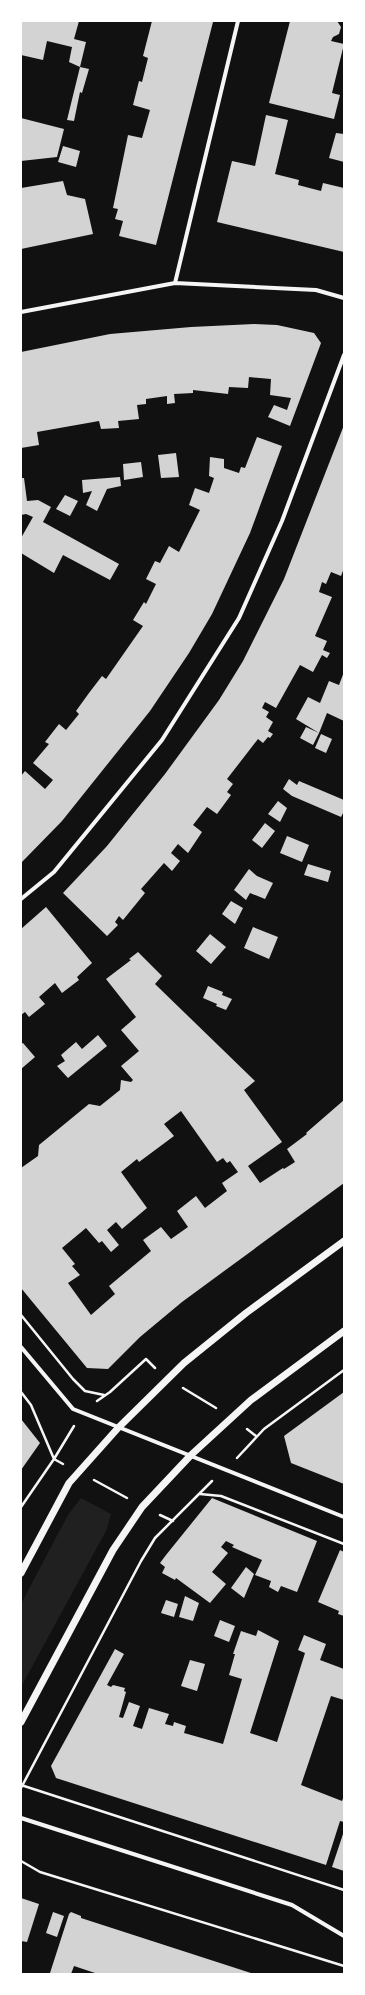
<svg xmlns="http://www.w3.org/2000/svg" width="365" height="1995" font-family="Helvetica,sans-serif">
<rect width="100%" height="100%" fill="#111"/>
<path fill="#202020" d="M 81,1498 L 111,1514 L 107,1529 L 21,1687 L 21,1604 L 68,1515 Z"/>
<path fill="#d3d3d3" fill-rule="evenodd" d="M 21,21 L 79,21 L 74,39 L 86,42 L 80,67 L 69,62 L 72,47 L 47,41 L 43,60 L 21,55 Z
M 152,21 L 213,22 L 156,245 L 119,236 L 123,221 L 115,219 L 118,209 L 113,208 L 128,135 L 142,138 L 150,110 L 133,105 L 139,81 L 142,82 L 148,58 L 143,56 Z
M 290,21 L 337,21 L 341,27 L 339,34 L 333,37 L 331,41 L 344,44 L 332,93 L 340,95 L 334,119 L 269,103 Z
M 80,67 L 89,69 L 82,93 L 80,92 L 74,121 L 67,120 Z
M 266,115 L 288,120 L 275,174 L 299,180 L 298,185 L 321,191 L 323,183 L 344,188 L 344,252 L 217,222 L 232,161 L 255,166 Z
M 21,118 L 64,129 L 57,157 L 21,161 Z
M 336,133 L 344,134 L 344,162 L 329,158 Z
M 63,146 L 80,151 L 76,167 L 58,162 Z
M 63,181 L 67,195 L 85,199 L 93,234 L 21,249 L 21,188 Z
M 254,324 L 277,325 L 314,333 L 321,343 L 290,426 L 268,417 L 274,405 L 287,410 L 291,398 L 270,395 L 271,379 L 249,377 L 248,388 L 229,387 L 228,394 L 193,390 L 193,393 L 174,394 L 175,403 L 167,404 L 167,396 L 146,399 L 146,404 L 137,405 L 139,419 L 118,421 L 119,428 L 101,429 L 99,421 L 37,432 L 39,445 L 21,448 L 21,352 L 110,334 L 191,327 Z
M 344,425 L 344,568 L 341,576 L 331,572 L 326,584 L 322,582 L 319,592 L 332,597 L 315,636 L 327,641 L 323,650 L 330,653 L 327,658 L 322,655 L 313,672 L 300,665 L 276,708 L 265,702 L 262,708 L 269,712 L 266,717 L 273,722 L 268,731 L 273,734 L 270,738 L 268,737 L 263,743 L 258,739 L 227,779 L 233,784 L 227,792 L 231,795 L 217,814 L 207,807 L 193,825 L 202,832 L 188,853 L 178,844 L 171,853 L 180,861 L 172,871 L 164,863 L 141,889 L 145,893 L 123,920 L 119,916 L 115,922 L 118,925 L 107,936 L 63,893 L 107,846 L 165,774 L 219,700 L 243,661 L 284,579 Z
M 257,437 L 282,446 L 250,533 L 212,614 L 189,653 L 150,711 L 62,821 L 21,863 L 21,776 L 25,771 L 45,789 L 53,780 L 33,763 L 49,744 L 45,742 L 59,724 L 66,730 L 79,714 L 76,711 L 89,693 L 102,676 L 106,679 L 143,626 L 133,620 L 144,602 L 146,604 L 156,584 L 146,579 L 155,561 L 160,563 L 169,546 L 179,552 L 200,510 L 189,505 L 195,488 L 209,493 L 214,478 L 209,476 L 210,457 L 224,459 L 224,468 L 239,473 L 241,467 L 245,468 Z
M 176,453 L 179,477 L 161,478 L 158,455 Z
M 141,462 L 143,477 L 124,480 L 123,464 Z
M 120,477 L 121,486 L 107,489 L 97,511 L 86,505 L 92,491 L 83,493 L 82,480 Z
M 21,478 L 24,478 L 27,501 L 38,500 L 51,507 L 43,522 L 119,564 L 110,580 L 63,555 L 54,573 L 21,553 L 21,538 L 33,517 L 26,514 L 21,515 Z
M 65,495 L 78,501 L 70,516 L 56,509 Z
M 344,672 L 344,721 L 327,713 L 319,733 L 296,719 L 308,697 L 320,703 L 329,681 L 339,685 Z
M 306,727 L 319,733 L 313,745 L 300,738 Z
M 321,734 L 332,739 L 326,753 L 315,748 Z
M 289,779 L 297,785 L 299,781 L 344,800 L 344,811 L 341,817 L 292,796 L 283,789 Z
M 278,801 L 287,808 L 280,822 L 268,814 Z
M 265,823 L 275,831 L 262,848 L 252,840 Z
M 287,836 L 309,845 L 302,862 L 280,853 Z
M 308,864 L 331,871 L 328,882 L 304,875 Z
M 249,869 L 257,876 L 273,883 L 265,899 L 250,893 L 246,900 L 234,890 Z
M 231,901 L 243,908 L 235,924 L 222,914 Z
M 46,907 L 92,963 L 77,977 L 79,980 L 62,993 L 55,983 L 39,997 L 45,1004 L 29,1017 L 25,1012 L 21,1015 L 21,929 Z
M 253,927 L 278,937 L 269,959 L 244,948 Z
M 210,934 L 226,947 L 211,964 L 196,951 Z
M 138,952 L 162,976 L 155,984 L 255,1081 L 244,1090 L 282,1142 L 248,1166 L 260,1183 L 283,1168 L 284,1169 L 295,1162 L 287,1149 L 307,1134 L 306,1133 L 344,1100 L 344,1183 L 182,1302 L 140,1337 L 108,1369 L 87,1368 L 21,1288 L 21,1168 L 38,1156 L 39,1145 L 89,1104 L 100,1106 L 120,1090 L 121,1080 L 131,1082 L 133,1080 L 121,1066 L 139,1051 L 121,1030 L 136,1017 L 106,979 L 131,960 L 129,959 ZM 181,1111 L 217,1162 L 223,1158 L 227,1163 L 230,1161 L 238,1172 L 222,1183 L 227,1191 L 205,1208 L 196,1196 L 177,1211 L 188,1227 L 171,1239 L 161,1227 L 143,1240 L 151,1251 L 109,1286 L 115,1294 L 91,1315 L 68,1283 L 80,1275 L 72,1266 L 75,1264 L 62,1248 L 86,1228 L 99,1243 L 102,1241 L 111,1252 L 119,1245 L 107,1230 L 116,1222 L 122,1229 L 147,1208 L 121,1172 L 137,1159 L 139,1162 L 174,1136 L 164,1124 Z
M 208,986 L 223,992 L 222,995 L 232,999 L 226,1010 L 216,1006 L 217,1004 L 203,998 Z
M 98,1035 L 107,1046 L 68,1078 L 57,1066 L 65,1061 L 61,1055 L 76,1042 L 82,1049 Z
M 23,1043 L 35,1057 L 21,1069 L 21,1044 Z
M 344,1392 L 344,1484 L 291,1463 L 284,1436 Z
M 21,1419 L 40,1443 L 21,1470 Z
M 212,1498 L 317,1541 L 297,1592 L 281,1586 L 278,1592 L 269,1587 L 271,1581 L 255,1575 L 262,1560 L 232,1547 L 234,1545 L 226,1541 L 221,1547 L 228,1553 L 212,1572 L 226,1584 L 210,1603 L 176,1578 L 175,1580 L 162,1573 L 165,1567 L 160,1563 L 166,1555 Z
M 340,1550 L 344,1552 L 344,1616 L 338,1614 L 339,1611 L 318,1602 Z
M 246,1567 L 254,1574 L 244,1598 L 231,1588 Z
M 185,1596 L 199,1603 L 193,1621 L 179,1617 Z
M 166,1600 L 178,1604 L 174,1617 L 161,1613 Z
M 220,1620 L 235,1626 L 229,1642 L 214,1636 Z
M 258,1630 L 279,1641 L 250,1733 L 277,1742 L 305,1653 L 298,1650 L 304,1635 L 326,1644 L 320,1660 L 344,1669 L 344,1700 L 331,1696 L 301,1785 L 342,1801 L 344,1796 L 344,1822 L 340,1821 L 326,1865 L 56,1778 L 51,1766 L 115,1649 L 124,1654 L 107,1685 L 111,1687 L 113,1685 L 125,1688 L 124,1691 L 126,1692 L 119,1717 L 123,1718 L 129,1702 L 140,1706 L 133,1726 L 142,1729 L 149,1708 L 169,1714 L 165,1724 L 173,1726 L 174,1722 L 186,1726 L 184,1733 L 223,1744 L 242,1679 L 229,1675 L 235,1654 L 233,1654 L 241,1631 L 256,1636 Z
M 190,1660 L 205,1664 L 197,1691 L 181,1686 Z
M 344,1831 L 344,1871 L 332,1867 Z
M 21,1898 L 39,1904 L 27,1942 L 21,1941 Z
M 53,1912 L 64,1916 L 57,1937 L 46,1933 Z
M 71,1912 L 81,1916 L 81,1918 L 254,1974 L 98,1974 L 74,1966 L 71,1974 L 50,1973 L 69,1914 Z"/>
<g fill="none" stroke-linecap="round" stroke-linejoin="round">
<path stroke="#f5f5f5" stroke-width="2.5" d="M 21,1315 L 73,1379 L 85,1391 L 104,1395
M 183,1388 L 216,1408
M 21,1392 L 31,1405 L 54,1459 L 63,1464
M 97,1401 L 110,1392 L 146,1359 L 155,1368
M 247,1429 L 256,1436
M 237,1458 L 264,1429 L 344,1370
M 94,1480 L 127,1498
M 200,1494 L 221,1496 L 344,1544
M 21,1507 L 54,1459 L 74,1426
M 160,1515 L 173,1521
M 21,1785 L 344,1890
M 21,1788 L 141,1561 L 155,1538 L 212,1481
M 21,1861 L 40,1872 L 344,1966"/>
<path stroke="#f5f5f5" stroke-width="4" d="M 175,283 L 238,21
M 21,312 L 175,283 L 316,290 L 344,298
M 21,899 L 54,872 L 162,740 L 239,618 L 282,521 L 344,355
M 21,1347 L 73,1409 L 344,1517
M 21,1818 L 292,1905 L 344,1936"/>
<path stroke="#f5f5f5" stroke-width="7" d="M 21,1573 L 69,1483 L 118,1428 L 184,1363 L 246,1313 L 344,1241
M 21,1722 L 113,1550 L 142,1507 L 191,1455 L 251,1400 L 344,1331"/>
</g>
<rect width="365" height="1995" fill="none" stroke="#ffffff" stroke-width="44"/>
</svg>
